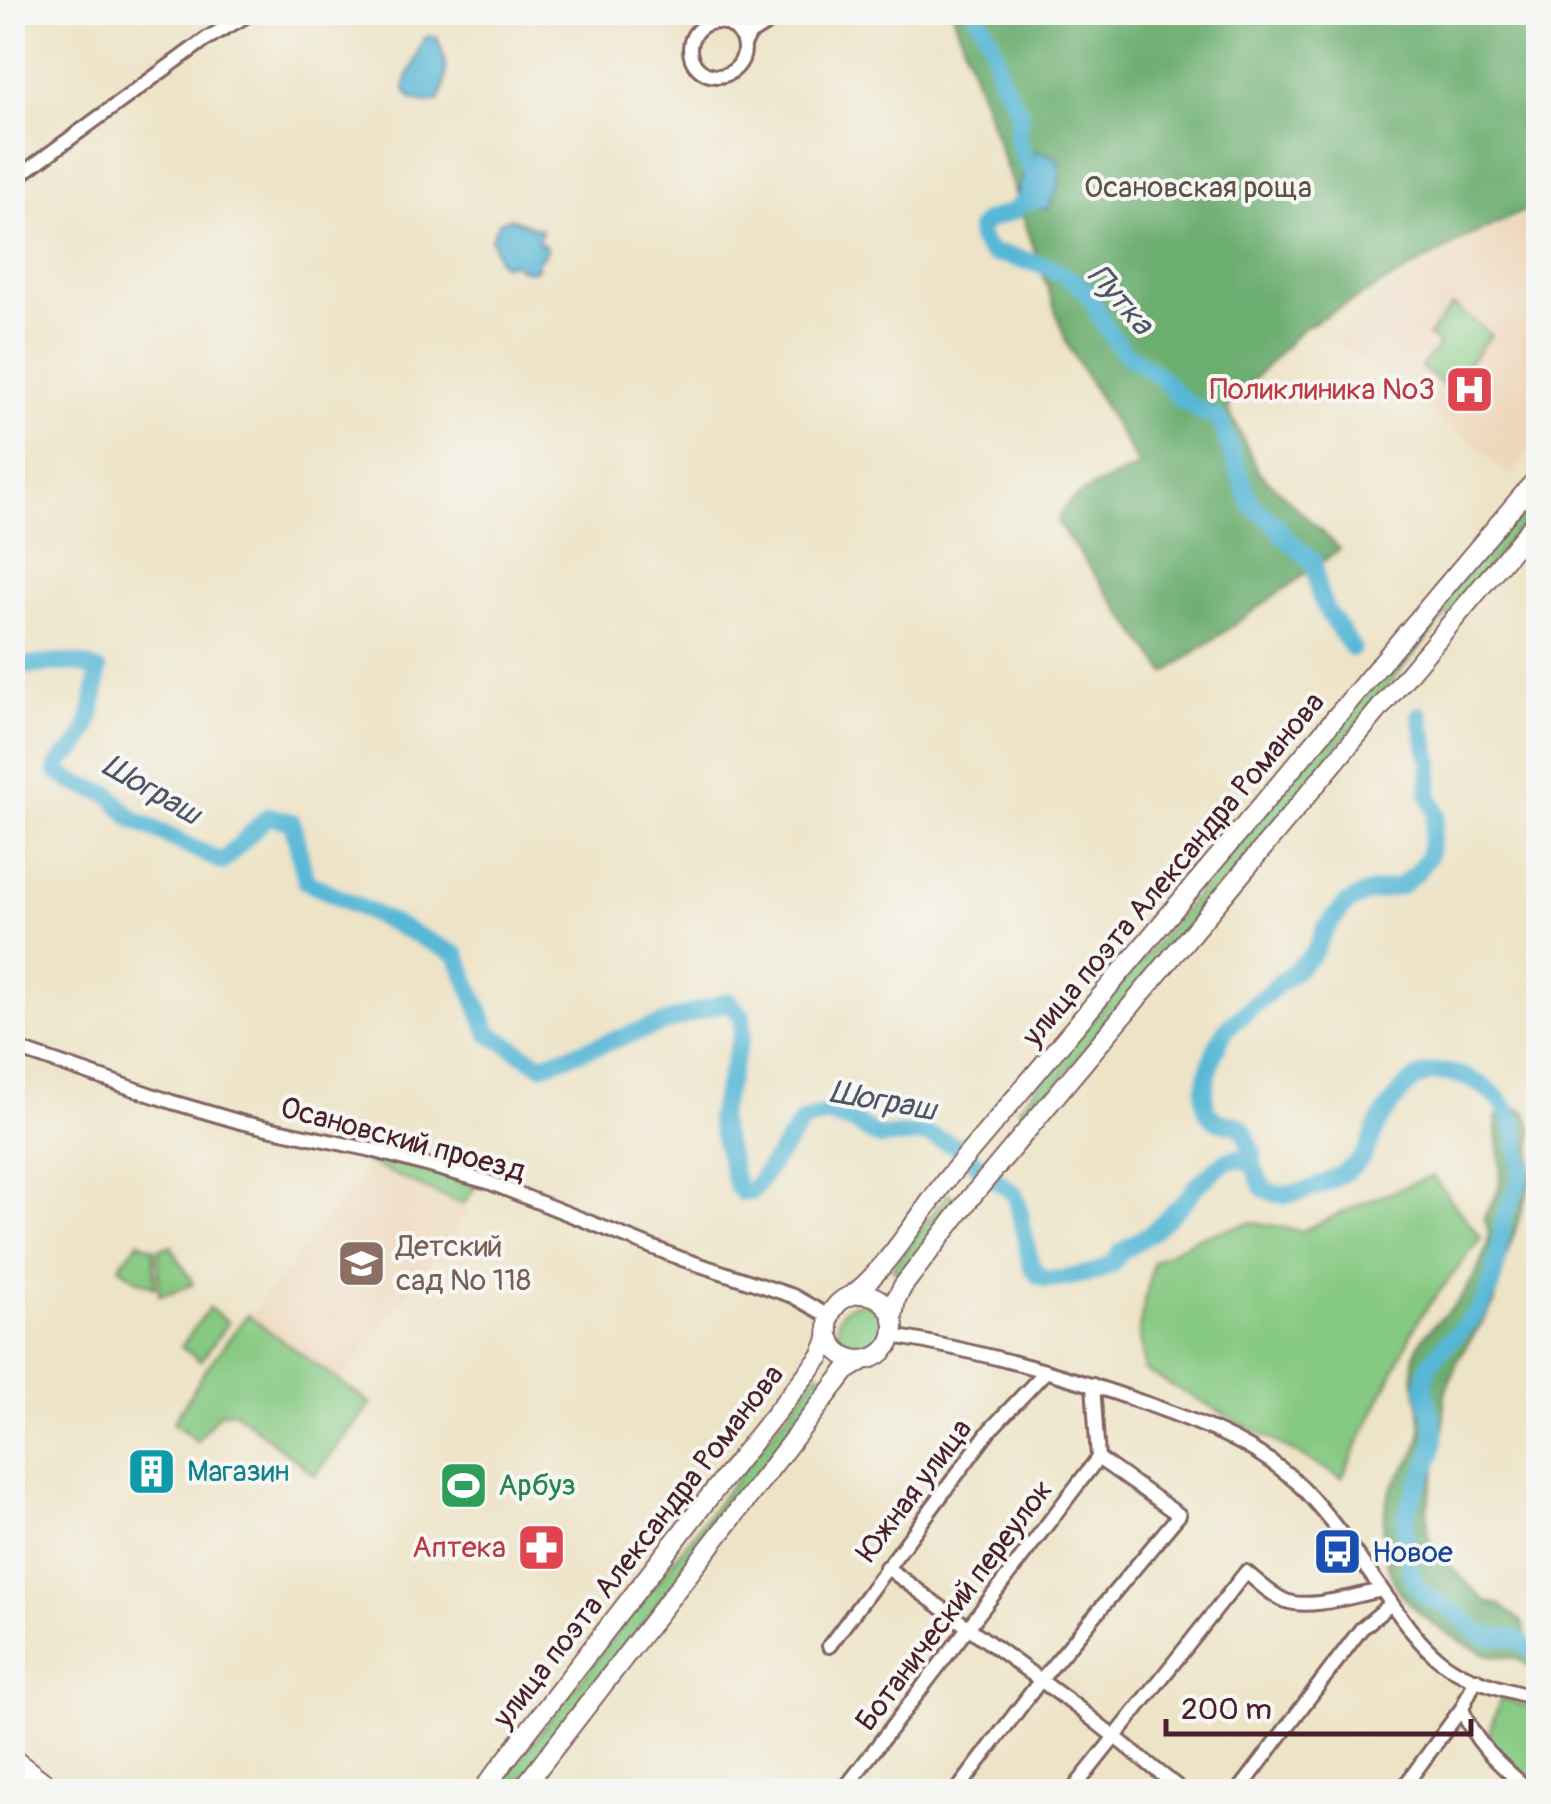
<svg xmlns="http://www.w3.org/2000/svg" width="1551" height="1804" font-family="Pangolin,sans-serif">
<rect width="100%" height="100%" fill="#f6f6f2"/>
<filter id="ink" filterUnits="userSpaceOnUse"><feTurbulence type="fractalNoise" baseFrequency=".01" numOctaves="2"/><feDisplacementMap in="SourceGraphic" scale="20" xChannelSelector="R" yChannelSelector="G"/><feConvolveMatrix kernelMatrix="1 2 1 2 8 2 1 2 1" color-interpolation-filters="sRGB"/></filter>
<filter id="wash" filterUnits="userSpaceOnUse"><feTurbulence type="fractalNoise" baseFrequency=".0048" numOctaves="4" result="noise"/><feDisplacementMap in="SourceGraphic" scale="40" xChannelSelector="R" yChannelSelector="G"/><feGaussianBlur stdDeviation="2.25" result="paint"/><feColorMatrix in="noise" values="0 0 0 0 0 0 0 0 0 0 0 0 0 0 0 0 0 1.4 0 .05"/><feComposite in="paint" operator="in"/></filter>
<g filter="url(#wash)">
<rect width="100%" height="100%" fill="#ede3c6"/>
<path fill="#eed7bb" d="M 1538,212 L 1538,442 L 1511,476 L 1467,438 L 1336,340 L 1378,296 L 1497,228 Z
M 368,1167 L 470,1210 L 341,1380 L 250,1315 Z"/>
<path fill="#86c982" stroke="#687456" stroke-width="2.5" d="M 1453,305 L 1491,335 L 1448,389 L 1421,367 L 1439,345 L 1428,336 Z
M 1538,485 L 1538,505 L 1029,1117 L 1019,1108 Z
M 370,1156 L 476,1185 L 463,1205 L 365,1162 Z
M 1432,1176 L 1481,1238 L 1419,1318 L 1342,1478 L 1145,1371 L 1139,1329 L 1153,1262 L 1196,1238 L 1253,1222 L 1302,1231 L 1361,1204 Z
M 948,1193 L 959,1201 L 903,1276 L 892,1268 Z
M 138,1242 L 154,1248 L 155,1287 L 137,1280 L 119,1267 Z
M 171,1246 L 193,1284 L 176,1291 L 159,1295 L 158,1249 Z
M837 1327a24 24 0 1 1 48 0a24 24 0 1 1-48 0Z
M 209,1308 L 228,1322 L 201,1361 L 181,1347 Z
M 247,1315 L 371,1404 L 315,1475 L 234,1411 L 219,1413 L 197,1441 L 173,1423 L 206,1369 Z
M 819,1372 L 830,1381 L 513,1791 L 494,1792 Z
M 1506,1699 L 1538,1710 L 1538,1791 L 1533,1791 L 1514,1765 L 1492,1746 L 1488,1736 L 1500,1700 Z"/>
<path fill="#6cad70" stroke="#5b664e" stroke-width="2.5" d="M 953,13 L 1538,13 L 1538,205 L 1476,233 L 1303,328 L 1227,407 L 1259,472 L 1340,549 L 1166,673 L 1058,524 C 1057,496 1117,478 1139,466 L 1067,344 Z
M 1512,1107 L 1525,1111 L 1532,1127 L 1531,1183 L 1508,1251 L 1494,1304 L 1459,1357 L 1445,1393 L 1443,1437 L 1427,1508 L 1428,1534 L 1439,1555 L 1485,1601 L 1500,1605 L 1522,1622 L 1529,1643 L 1538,1650 L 1538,1675 C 1533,1670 1527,1664 1521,1660 C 1511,1655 1496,1658 1484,1653 C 1456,1640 1424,1621 1404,1597 C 1382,1570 1377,1519 1392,1488 C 1401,1471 1419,1455 1421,1435 C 1425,1406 1405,1373 1418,1346 C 1426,1330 1442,1318 1454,1306 C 1467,1292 1490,1252 1489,1232 C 1488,1227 1485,1222 1484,1217 L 1499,1189 L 1501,1166 L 1496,1118 L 1502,1110 Z"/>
<path fill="#57b7d6" stroke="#506b80" stroke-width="2.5" d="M 428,36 L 437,37 C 446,60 450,79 439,101 C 427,104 407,103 405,87 C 404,79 411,72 414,64 C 419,53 418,43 428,36 Z
M 1035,151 C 1073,154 1061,187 1047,209 L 1026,206 L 1018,199 L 1018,189 Z
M 510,218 L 542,230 L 538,243 L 544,244 L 547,250 L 538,261 L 536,270 C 528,272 517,269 512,263 L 503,265 L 499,262 L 491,238 L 499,222 Z"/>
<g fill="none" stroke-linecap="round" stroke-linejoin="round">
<path stroke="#57b7d6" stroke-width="18" d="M 976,12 L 993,45 L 1000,77 L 1020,113 L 1017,134 L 1022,154 L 1045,190 L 1040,199 L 1021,203 L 1014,211 L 986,221 L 979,229 L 980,239 L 986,248 L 994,254 L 1005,255 L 1046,266 L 1075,281 L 1090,296 L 1104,325 L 1124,352 L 1160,377 L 1182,400 L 1204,413 L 1214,416 L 1221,424 L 1251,505 L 1276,524 L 1282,534 L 1314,563 L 1319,594 L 1328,613 L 1352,648
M 12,665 C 33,668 53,661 73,663 C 82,664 90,668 98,671 C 96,693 93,721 81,741 C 74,754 60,755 57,771 L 73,782 L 109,794 L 133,819 L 222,862 L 268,816 L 292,822 L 306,881 L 457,955 L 489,1033 L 541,1065 L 728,1001 L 742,1016 L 742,1034 L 718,1118 L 737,1187 L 743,1193 L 751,1192 L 803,1121 L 827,1114 L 855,1123 L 879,1137 L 924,1134 L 954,1145 L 1014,1194 L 1017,1200 L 1031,1265 L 1039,1276 L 1047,1279 L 1061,1279 L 1096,1272 L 1113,1263 L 1121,1252 L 1152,1232 L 1186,1200 L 1196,1186 L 1226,1161 L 1236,1158 L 1252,1163 C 1257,1171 1258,1182 1265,1189 C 1287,1207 1346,1176 1361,1159 C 1369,1149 1372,1136 1378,1125 C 1382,1116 1389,1108 1395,1100 C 1414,1076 1427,1067 1459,1075 C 1479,1081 1495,1092 1507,1110 C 1513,1119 1522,1157 1522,1168 C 1521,1184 1512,1195 1507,1210 C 1497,1241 1499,1278 1482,1305 C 1467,1329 1441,1343 1428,1368 C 1418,1389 1434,1413 1435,1435 C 1435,1466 1409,1491 1406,1520 C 1404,1532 1406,1546 1408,1558 C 1410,1568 1411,1578 1417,1586 C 1427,1599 1442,1603 1454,1612 C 1464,1618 1473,1631 1484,1635 C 1493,1639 1505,1635 1514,1638 C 1522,1641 1531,1650 1538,1656
M 1252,1163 C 1254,1150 1254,1159 1250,1147 C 1239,1109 1231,1134 1211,1116 C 1194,1101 1215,1042 1228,1027 L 1309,958 L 1316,949 L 1325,929 L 1346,904 L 1365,894 L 1400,886 L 1416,873 L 1428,857 L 1436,814 L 1429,794 L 1431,763 L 1420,715"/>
</g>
</g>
<g filter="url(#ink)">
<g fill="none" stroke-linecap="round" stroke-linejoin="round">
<defs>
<path id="minor" d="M690 49a27 27 0 1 1 54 0a27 27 0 1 1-54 0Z
M 732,26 L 746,24 L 768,12
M 744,45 L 750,34 L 786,12
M 12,181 L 206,39 L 253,12
M 12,1047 L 172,1102 L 244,1123 L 372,1150 L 488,1182 L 682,1259 L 793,1296 L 830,1317
M 893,1336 C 981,1351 1066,1375 1150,1405 C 1197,1422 1246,1440 1286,1473 C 1319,1500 1356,1554 1382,1590 C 1399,1614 1416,1641 1440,1660 C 1467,1682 1506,1689 1538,1699
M 886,1567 L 1077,1707 L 1184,1792
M 829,1646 L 990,1430 L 1046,1371
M 1462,1708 C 1472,1740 1497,1762 1522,1784 L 1525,1792
M 849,1783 L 1098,1458
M 956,1792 L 1040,1681 L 1179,1515 L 1098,1458 L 1093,1385
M 1071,1792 L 1246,1572 C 1258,1582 1271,1595 1286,1601 C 1310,1610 1356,1595 1382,1590
M 1238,1792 L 1361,1629 L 1391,1604
M 1400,1792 L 1462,1708 L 1476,1679"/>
<path id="secondary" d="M828 1327a33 33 0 1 1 66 0a33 33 0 1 1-66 0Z
M 850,1296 C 880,1278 923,1210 946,1180 L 1538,477
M 893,1317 L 896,1299 L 903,1286 L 972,1196 L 1538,519
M 12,1758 L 57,1792
M 481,1792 L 706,1501 L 821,1356 L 827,1342 L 829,1330
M 520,1792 L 846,1371 L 864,1360"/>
</defs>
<use href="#minor" stroke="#836461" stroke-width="18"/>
<use href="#secondary" stroke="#836461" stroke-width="22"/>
<use href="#minor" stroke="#fff" stroke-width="12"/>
<use href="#secondary" stroke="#fff" stroke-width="18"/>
</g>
</g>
<defs>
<symbol id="hospital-square" viewBox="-11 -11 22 22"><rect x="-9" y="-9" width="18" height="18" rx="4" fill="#e0444e" stroke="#f6f6f2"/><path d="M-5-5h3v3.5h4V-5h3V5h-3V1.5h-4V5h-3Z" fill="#fff"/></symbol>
<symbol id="school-square" viewBox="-11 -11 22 22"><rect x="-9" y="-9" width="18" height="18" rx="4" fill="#8d6e63" stroke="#f6f6f2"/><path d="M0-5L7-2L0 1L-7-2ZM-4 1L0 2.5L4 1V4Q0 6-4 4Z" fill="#fff"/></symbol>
<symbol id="building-square" viewBox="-11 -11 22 22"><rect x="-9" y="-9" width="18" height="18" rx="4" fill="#0f9aa8" stroke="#f6f6f2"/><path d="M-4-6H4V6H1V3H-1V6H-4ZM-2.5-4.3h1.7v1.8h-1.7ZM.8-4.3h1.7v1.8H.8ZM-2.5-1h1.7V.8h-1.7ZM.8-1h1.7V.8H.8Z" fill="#fff"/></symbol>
<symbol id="stadium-square" viewBox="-11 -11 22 22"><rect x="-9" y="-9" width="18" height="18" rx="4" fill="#2e9e5b" stroke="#f6f6f2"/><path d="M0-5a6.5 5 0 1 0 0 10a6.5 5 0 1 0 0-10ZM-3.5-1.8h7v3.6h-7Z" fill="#fff"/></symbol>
<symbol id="pharmacy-square" viewBox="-11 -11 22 22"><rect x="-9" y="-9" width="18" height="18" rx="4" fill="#e0444e" stroke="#f6f6f2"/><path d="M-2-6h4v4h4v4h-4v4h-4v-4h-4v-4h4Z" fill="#fff"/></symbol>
<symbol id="bus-square" viewBox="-11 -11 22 22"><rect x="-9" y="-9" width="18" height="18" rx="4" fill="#1a4fb4" stroke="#f6f6f2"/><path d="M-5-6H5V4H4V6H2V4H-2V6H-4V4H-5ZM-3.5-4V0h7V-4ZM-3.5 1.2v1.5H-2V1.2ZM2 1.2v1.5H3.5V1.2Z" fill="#fff"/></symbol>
</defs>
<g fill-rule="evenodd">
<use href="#hospital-square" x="1442" y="362" width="55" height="55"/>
<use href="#school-square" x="334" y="1236" width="55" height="55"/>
<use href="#building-square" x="124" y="1444" width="55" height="55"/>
<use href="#stadium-square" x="436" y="1458" width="55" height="55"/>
<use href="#pharmacy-square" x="514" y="1520" width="55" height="55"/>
<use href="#bus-square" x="1310" y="1524" width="55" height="55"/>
</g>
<g text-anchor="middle" stroke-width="8" stroke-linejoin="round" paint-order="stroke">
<g font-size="30" fill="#5c5245" stroke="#f6f6f2">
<text x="1198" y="197">Осановская роща</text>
</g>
<g font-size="30" fill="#be3a42" stroke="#f6f6f2" text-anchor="end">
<text x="1435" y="399">Поликлиника №3</text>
<text x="506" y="1557">Аптека</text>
</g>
<g font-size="30" fill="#4a1f2b" stroke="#f6f6f2">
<text transform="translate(1173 869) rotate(-50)" y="10">улица поэта Александра Романова</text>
<text transform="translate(403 1139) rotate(15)" y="10">Осановский проезд</text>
<text transform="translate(914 1490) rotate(-53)" y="10">Южная улица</text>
<text transform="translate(638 1546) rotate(-52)" y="10">улица поэта Александра Романова</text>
<text transform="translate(954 1605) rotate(-53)" y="10">Ботанический переулок</text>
</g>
<g font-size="30" fill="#785e54" stroke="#f6f6f2" text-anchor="start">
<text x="396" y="1256">Детский<tspan x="396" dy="34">сад № 118</tspan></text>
</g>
<g font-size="30" fill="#0d838f" stroke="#f6f6f2" text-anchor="start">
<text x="187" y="1481">Магазин</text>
</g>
<g font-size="30" fill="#27864d" stroke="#f6f6f2" text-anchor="start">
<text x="498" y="1495">Арбуз</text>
</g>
<g font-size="30" fill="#164399" stroke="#f6f6f2" text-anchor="start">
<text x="1372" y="1562">Новое</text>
</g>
<g font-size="32" font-style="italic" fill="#4f5467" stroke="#f6f6f2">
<text transform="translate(1121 299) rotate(49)" y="11">Путка</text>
<text transform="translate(152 789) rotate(30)" y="11">Шограш</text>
<text transform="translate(883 1100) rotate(10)" y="11">Шограш</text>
</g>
</g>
<rect width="1551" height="1804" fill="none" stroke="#f6f6f2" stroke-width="50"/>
<path d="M1166 1719v15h305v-15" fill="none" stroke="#4a1f2b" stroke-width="5"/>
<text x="1181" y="1719" font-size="30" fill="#4a1f2b" stroke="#f6f6f2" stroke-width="8" paint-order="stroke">200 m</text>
</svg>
